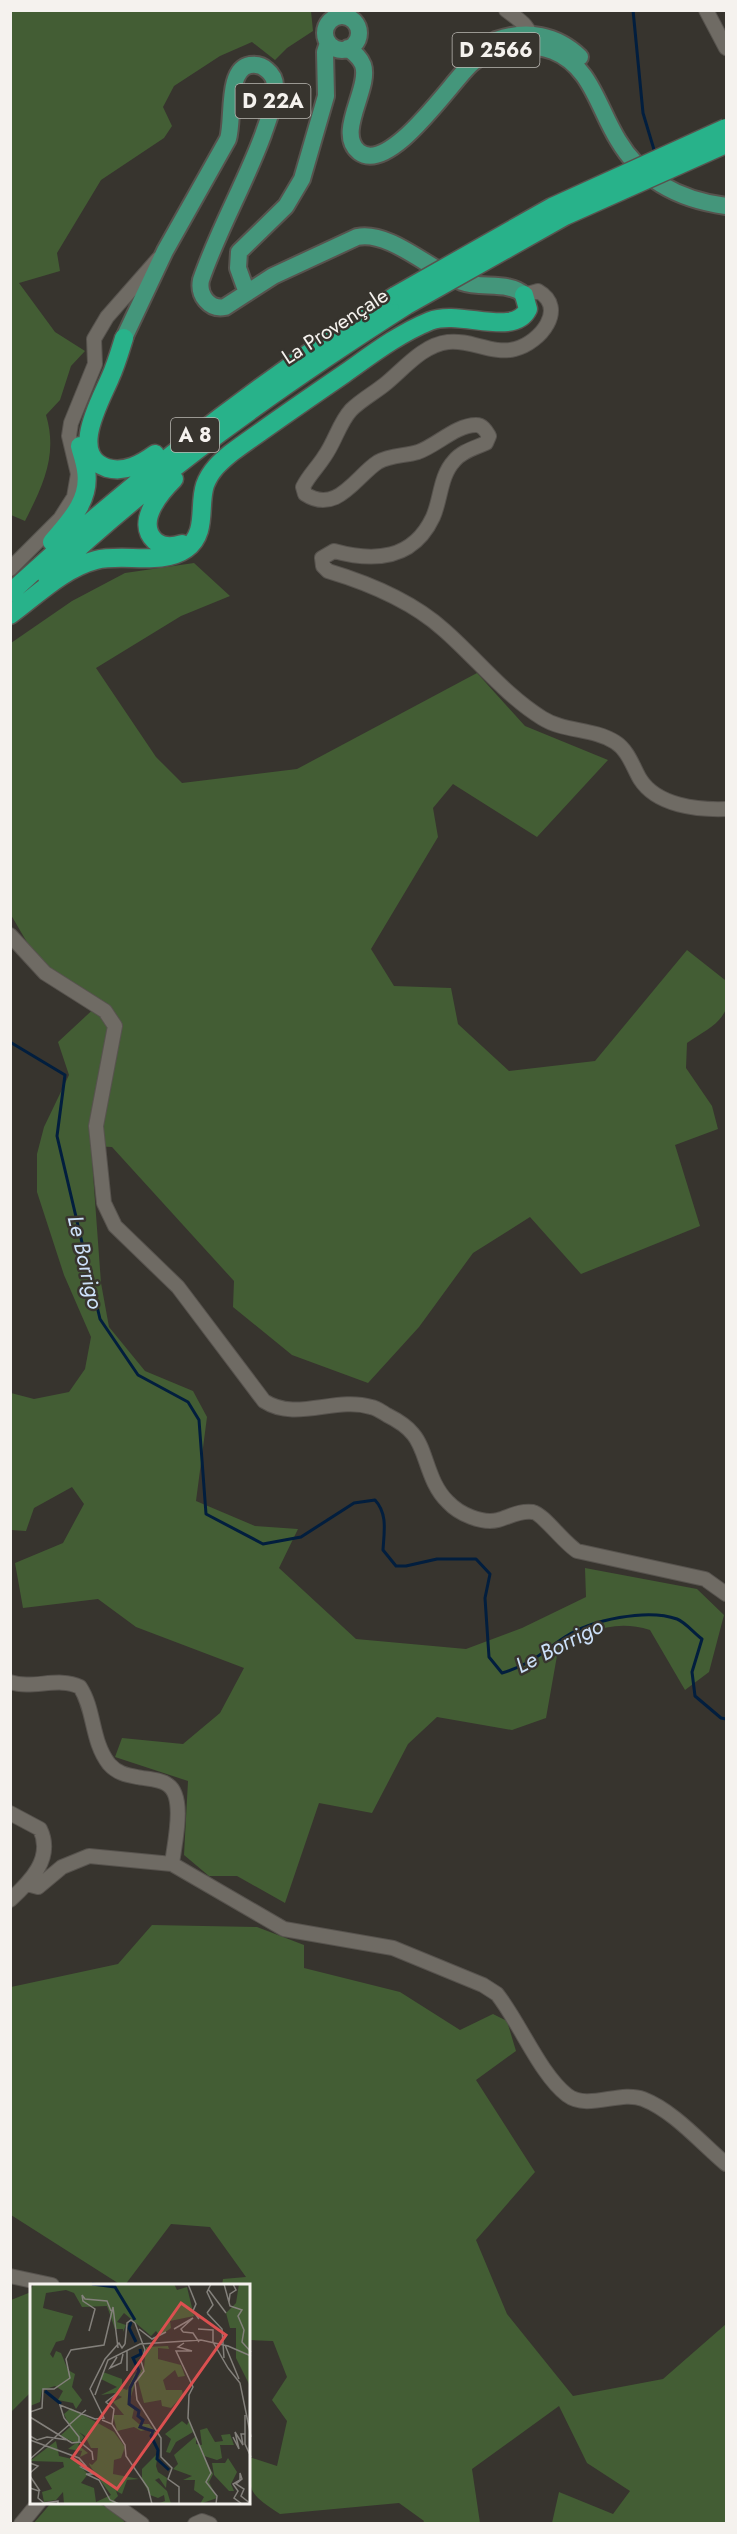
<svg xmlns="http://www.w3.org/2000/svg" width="737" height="2534" font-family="Jost,sans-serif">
<rect width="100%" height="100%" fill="#37342e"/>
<path fill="#435d34" d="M 311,11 L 313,31 L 287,48 L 275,60 L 252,42 L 220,56 L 174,86 L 163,107 L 172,126 L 164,138 L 101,180 L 57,253 L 60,271 L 19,283 L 55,332 L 85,351 L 71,366 L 60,400 L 46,415 C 58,455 43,485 25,521 L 11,515 L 11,11 Z
M 194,563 L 230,596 L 181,616 L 96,668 L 156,757 L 182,783 L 297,769 L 477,673 L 525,726 L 608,760 L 537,837 L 453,784 L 433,808 L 438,837 L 371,949 L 394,986 L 451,988 L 458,1024 L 509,1071 L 595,1061 L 687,950 L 725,980 C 737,1017 712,1026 687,1043 L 686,1068 L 712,1106 L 718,1129 L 675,1145 L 700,1226 L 581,1274 L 530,1217 L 473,1253 L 419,1327 L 368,1383 L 292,1355 L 233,1307 L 234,1281 L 112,1147 L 91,1146 L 101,1283 L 109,1327 L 145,1371 L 193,1391 L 207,1417 L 196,1501 L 255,1526 L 298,1529 L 279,1568 L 356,1639 L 466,1649 L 522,1628 L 586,1597 L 585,1568 L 697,1589 L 724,1615 L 709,1672 L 685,1690 L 650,1630 C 614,1619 589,1631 558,1650 L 546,1718 L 512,1730 L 437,1717 L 408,1744 L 372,1813 L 319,1803 L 285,1903 L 237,1876 L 209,1876 L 184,1855 L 188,1781 L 115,1757 L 122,1738 L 183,1744 L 220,1713 L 244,1668 L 136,1627 L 98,1599 L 23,1608 L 15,1563 L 63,1543 L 84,1504 L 72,1487 L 34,1508 L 26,1531 L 11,1530 L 11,1393 L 34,1399 L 69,1392 L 85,1369 L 91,1337 L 64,1275 L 37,1192 L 37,1154 L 44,1127 L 69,1075 L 58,1042 L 100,1003 L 38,961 L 11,915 L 11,643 L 72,601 L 125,573 Z
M 152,1925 L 257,1927 L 304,1945 L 304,1968 L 400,1992 L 460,2030 L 493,2014 L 507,2021 L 516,2051 L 476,2080 L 535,2172 L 476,2240 L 507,2314 L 573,2396 L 663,2379 L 726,2324 L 726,2523 L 552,2523 L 559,2492 L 613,2514 L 630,2491 L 587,2463 L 559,2406 L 472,2469 L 480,2523 L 423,2523 L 424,2521 L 399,2503 L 280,2514 C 249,2494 249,2492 249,2457 L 277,2466 L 287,2421 L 272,2400 L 287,2377 L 273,2341 L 249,2340 L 249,2285 L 222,2285 L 223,2279 L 246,2277 L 210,2227 L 171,2224 L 125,2285 L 121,2285 L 11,2215 L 11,1987 L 118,1964 Z
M 31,2292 L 31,2392 L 11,2412 L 11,2300 Z
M 52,2502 L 93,2503 L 115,2509 L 125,2523 L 33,2524 Z"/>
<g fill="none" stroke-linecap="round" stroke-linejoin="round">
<path stroke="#021e3e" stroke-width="3" d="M 633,10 L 643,113 L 655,153
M 10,1042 L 65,1075 L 57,1136 L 100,1319 L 138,1375 L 188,1402 L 199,1420 L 206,1514 L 263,1544 L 301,1537 L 354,1503 L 375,1500 C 388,1514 384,1532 383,1550 L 396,1566 L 406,1566 L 437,1559 L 476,1559 L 490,1574 L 485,1598 L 489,1657 L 502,1673 C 532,1664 541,1653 565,1637 C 591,1620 647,1608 677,1619 C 685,1622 694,1633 702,1639 L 692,1672 L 695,1696 L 721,1718 L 726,1719"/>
<defs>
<path id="minor" d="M 506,10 C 519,20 530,25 532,42
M 706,10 L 726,48
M 524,295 L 538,291 C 568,308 540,343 515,349 C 493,355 470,339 448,342 C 422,345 403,370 384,385 C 374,393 361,400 351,410 C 339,423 335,442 324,457 C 317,468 309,475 303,487 L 305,494 C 337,515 356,476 378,462 C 390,455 405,456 418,452 C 436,446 456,425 476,425 C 483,425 486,431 489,436 L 486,443 C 475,448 462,451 454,461 C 440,476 441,499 433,517 C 413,560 374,562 334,551 L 322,558 L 323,566 L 328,571 C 368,583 412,601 444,630 C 477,659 505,695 542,718 C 564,732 593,728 615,742 C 628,750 633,767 640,779 C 657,806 698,810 726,809
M 10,569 L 60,519 L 74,497 L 78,474 L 69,436 L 71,423 L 95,364 L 94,339 L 107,317 L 158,259
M 10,935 L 45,973 L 105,1011 L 115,1026 L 96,1126 L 104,1203 L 115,1226 L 178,1287 L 264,1401 C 296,1422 336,1396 371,1407 C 377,1408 382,1412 387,1415 C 397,1420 406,1425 413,1434 C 427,1450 427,1482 448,1502 C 459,1514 482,1524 498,1520 C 509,1517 520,1510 533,1512 C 543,1514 564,1543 577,1551 L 705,1579 L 726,1594
M 10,1682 C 33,1690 58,1676 80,1687 C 95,1710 91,1741 109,1764 C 117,1773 126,1775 137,1777 C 146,1779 161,1779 168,1785 C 186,1797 174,1845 172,1864
M 10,1813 L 40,1829 C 54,1858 30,1882 10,1900
M 27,1884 L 38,1887 L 62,1867 L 89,1856 L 172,1864 L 284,1929 L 393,1948 L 483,1985 L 497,1994 C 520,2023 540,2074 567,2095 C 588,2111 620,2090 643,2099 C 674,2111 701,2143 726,2164
M 10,2276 L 52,2285
M 111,2502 L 142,2524
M 21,2524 L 39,2502
M 195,2524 L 202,2521 L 210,2524"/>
<path id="major" d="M325 33a17 17 0 1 1 34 0a17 17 0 1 1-34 0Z
M 496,40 C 527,29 557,35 580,57
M 348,48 C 354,53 360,57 363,65 C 371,88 335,133 359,152 C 390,175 451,82 471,64 C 492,45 527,41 553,51 C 591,66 598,108 618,140 C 642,181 681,200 726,206
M 247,293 L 238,268 L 239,252 L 286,206 L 302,179 L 326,96 L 325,52 L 328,43
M 124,338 L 165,251 L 228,139 C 234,119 226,69 250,65 C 257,64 262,65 267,70 C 272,74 275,79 275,86 C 276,102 268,120 263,135 C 245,184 218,230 201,280 C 198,295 209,310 225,307 L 273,276 L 357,237 C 390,230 431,271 462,282 C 481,289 510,281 524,295"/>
<path id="highway" d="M 124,338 C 120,351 116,365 110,378 C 101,400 68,455 107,468 C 125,473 141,464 155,454
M 174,479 C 160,493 135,522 155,541 C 163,548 173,547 182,544
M 52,542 C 70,521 91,500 86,470 C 85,462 82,454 80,446
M 47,577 C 157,473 280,386 407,305
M 10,593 C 130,483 257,383 395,296
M 10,615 C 36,596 64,568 96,560 C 123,553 162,566 186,549 C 208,533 198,506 205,485 C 210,471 220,462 231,453 C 268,426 306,400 344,374 C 371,355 398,334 430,321 C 460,309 514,338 528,309 L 524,295"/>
</defs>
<use href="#minor" stroke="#57534e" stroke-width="16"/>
<use href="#major" stroke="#57534e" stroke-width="20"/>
<use href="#highway" stroke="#57534e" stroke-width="21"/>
<use href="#minor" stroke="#6f6b64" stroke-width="14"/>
<use href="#major" stroke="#44967b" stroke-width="16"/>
<use href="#highway" stroke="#28b28a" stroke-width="18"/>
<defs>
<path id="highway-bridge" d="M 395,296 L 552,207 L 726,128
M 407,305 L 565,216 L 726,144"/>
</defs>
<use href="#highway-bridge" stroke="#57534e" stroke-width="21" stroke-linecap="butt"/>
<use href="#highway-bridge" stroke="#28b28a" stroke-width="18"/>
</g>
<g text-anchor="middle" stroke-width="5" stroke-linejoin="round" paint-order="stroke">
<g fill="#37342e" stroke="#bcb9b4" stroke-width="1.5">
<rect x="452.5" y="33" width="87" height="34" rx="4.5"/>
<rect x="235.5" y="84" width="75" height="34" rx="4.5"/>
<rect x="171" y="418" width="48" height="34" rx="4.5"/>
</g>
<g font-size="20" font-weight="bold" fill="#f5f2ee">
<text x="496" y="57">D 2566</text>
<text x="273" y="108">D 22A</text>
<text x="195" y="442">A 8</text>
</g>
<g font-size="21" fill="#f5f2ee" stroke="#37342e">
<text transform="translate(335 326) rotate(-33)" y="7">La Provençale</text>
</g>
<g font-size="22" font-style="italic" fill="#cce0f9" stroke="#37342e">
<text transform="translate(86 1262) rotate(77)" y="8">Le Borrigo</text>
<text transform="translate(559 1645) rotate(-27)" y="8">Le Borrigo</text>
</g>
</g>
<g transform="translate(30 2284)">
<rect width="220" height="220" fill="#37342e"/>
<path d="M 4,0 L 144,0 L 147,6 L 157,3 L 164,32 L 140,37 L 141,44 L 130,52 L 126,47 L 121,52 L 94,29 L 87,38 L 96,41 L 93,48 L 93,45 L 85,45 L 77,22 L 52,23 L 44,9 L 36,6 L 16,9 L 13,24 L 43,32 L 34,56 L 26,58 L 20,70 L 23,74 L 26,67 L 31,69 L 38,86 L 45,90 L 42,103 L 52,116 L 46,125 L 43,119 L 28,116 L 33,107 L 25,102 L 12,106 L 10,118 L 0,122 L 0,6 ZM 209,0 L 220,0 L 220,102 L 206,74 L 206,44 L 200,44 L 196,29 L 206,19 ZM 138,62 L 139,65 L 128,64 L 128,75 L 151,81 L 155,92 L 148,93 L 145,86 L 133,96 L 136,106 L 152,106 L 153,111 L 141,124 L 132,122 L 131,116 L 114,119 L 107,93 L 99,119 L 104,125 L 102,134 L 109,140 L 119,140 L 126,149 L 120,152 L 120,145 L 111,147 L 104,143 L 87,147 L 83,131 L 94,131 L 83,118 L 92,113 L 84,109 L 71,111 L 87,103 L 71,95 L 73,88 L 92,95 L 92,104 L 97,106 L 104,91 L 114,84 L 116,63 ZM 41,124 L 84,148 L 95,163 L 91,174 L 84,176 L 83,190 L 109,195 L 97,196 L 92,210 L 86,207 L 88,212 L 84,216 L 88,220 L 34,220 L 33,208 L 26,216 L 14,218 L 12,208 L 22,205 L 15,193 L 34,183 L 33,178 L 0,177 L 26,157 L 29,172 L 51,177 L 51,183 L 58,190 L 51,199 L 64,204 L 66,218 L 81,211 L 60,182 L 59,179 L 62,181 L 67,176 L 68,164 L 61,164 L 55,152 L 49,148 L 54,153 L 48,161 L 58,169 L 50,173 L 52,167 L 38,165 L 46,159 L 30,152 L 40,143 L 34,130 ZM 152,137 L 157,141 L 159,137 L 163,148 L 146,158 L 140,169 L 136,168 L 141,155 L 135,150 ZM 177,144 L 185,158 L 193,157 L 191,151 L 200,150 L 204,161 L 190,161 L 192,174 L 187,176 L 174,172 L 183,190 L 179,198 L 187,214 L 170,220 L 174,213 L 164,206 L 165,196 L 153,196 L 162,192 L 143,185 L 148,180 L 144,171 L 166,152 L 166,160 L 172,161 L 170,146 ZM 128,169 L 126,182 L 128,188 L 137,194 L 136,204 L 129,194 L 125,196 L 137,207 L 141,220 L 127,220 L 135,217 L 134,211 L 128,214 L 120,211 L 112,196 L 112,185 ZM 198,174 L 207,188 L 201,200 L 204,207 L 199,207 L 184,191 L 182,179 L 195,179 Z" fill="#435d34"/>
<path fill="none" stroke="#021e3e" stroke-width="3" d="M 62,0 L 85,3 L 105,36M 101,38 L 99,44 L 106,58M 110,65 L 111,70 L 103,74 L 109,87 L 100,104 L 99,120 L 109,127 L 108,132 L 113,136 L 110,143 L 123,147 L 121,152 L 128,166 L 127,175 L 139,186M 15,107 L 31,120"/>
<path fill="none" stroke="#83807b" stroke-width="1.5" d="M 158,0 L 166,20 L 163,27 L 169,35M 194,0 L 200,22 L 212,26 L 208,32 L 214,46 L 212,58 L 221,68M 178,5 L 196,29M 52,11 L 55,15 L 77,17 L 81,27M 52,11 L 53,17 L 65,25 L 59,47M 199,18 L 200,10 L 206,6 L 203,0M 177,29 L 192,45 L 194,74M 177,29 L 183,21 L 177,8 L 181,0M 105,39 L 115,66 L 111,77 L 114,87 L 105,99 L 107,116 L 131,154 L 131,173 L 142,184 L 138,195 L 149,203 L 149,220M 109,45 L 122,55 L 136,48M 144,45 L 163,34 L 151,45 L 153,48M 168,45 L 183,46 L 183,58 L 198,84M 153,48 L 163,49 L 169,58M 154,59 L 148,63 L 162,67 L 146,67 L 163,103 L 159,111 L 158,134 L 181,189 L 176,198 L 187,212 L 186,220M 95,60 L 97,39 L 101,36 L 105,39M 195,61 L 209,95M 87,73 L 80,84 L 91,79 L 93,70M 198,84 L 210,99 L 221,153M 97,87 L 97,66M 65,111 L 78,76 L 110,60 L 171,56 L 198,62 L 221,72M 0,128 L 12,124 L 13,105 L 24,105 L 40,94 L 36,75 L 41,66 L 74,61 L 83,23 L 88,64M 215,131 L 215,160 L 221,173M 0,133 L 42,159M 72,136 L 82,140 L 95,161 L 96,172 L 118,204 L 122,220M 82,140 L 84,125 L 76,118 L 86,110M 0,152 L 7,156 L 17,153 L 38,156M 203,153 L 209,165 L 205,148 L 213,161 L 211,150 L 215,150M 0,156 L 49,174 L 56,182 L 51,183 L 64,190 L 56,190 L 69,196 L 80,216 L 89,220M 50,158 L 62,168 L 63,176M 42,159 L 49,158 L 49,153 L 34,134 L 30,121 L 65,135 L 74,134 L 60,105 L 75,75 L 89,59 L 92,64 L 95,60M 0,175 L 56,126M 0,179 L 8,182 L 0,189M 0,192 L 10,207M 0,204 L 9,207 L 8,214 L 14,219 L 28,217 L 28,220M 212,220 L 204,214 L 208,207 L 203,200 L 210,196 L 210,189 L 212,195 L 206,200 L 214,205 L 211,212 L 221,220"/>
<path fill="#dc5050" fill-opacity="0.15" stroke="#dc5050" stroke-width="3" d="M 151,19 L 196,51 L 87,205 L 42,174 Z"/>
<rect width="220" height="220" fill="none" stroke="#f5f2ee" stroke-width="3"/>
</g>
<rect width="737" height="2534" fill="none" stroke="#f5f2ee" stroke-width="24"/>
</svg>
